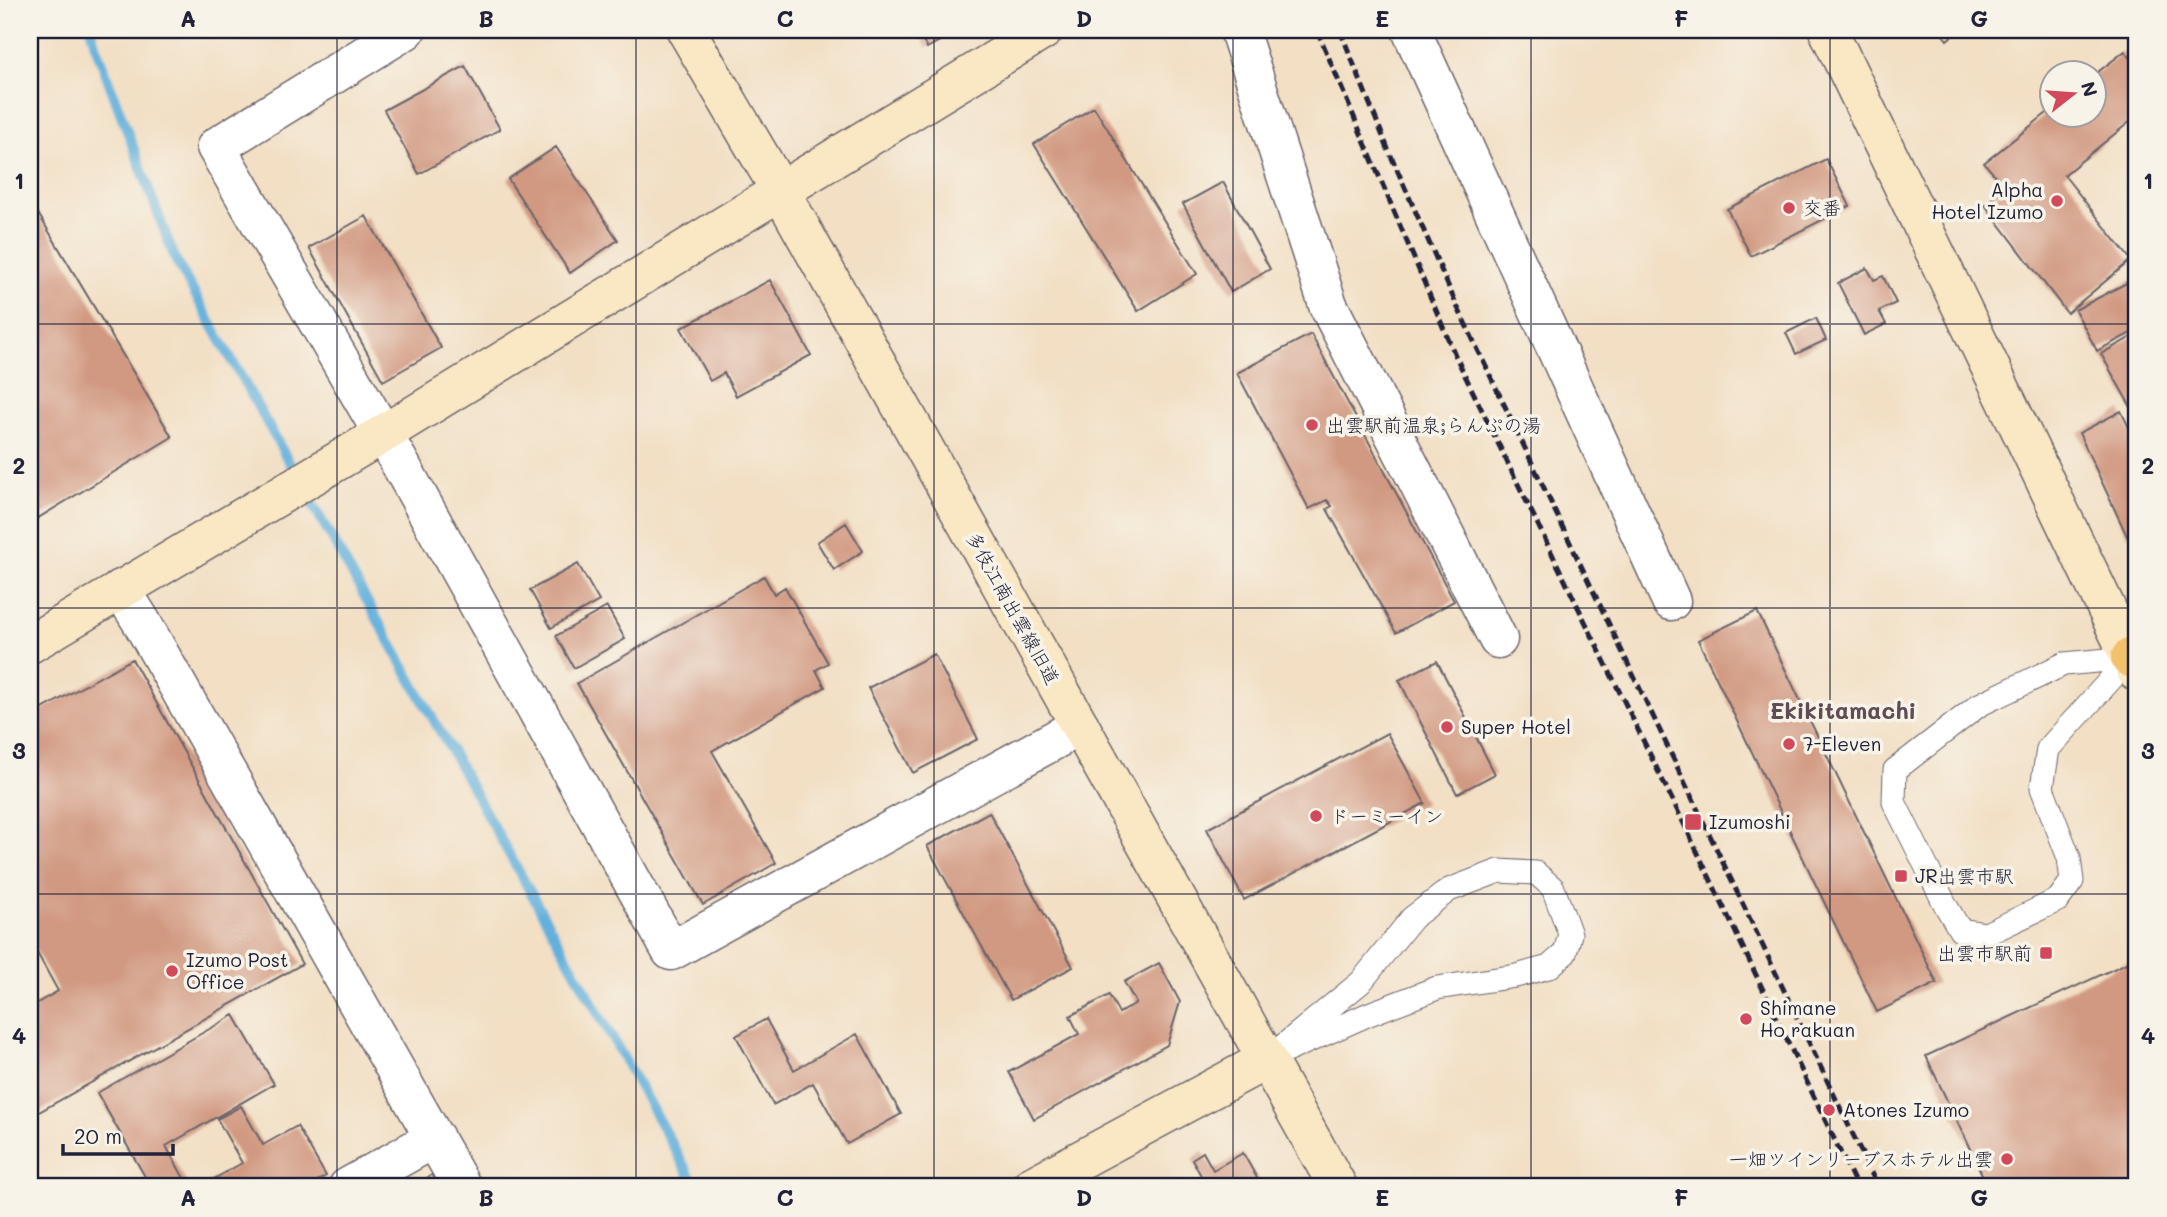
<svg xmlns="http://www.w3.org/2000/svg" width="2167" height="1217" font-family="Mali,'Klee One',sans-serif">
<rect width="100%" height="100%" fill="#f7f3e8"/>
<filter id="ink" filterUnits="userSpaceOnUse"><feTurbulence type="fractalNoise" baseFrequency=".0143" numOctaves="2"/><feDisplacementMap in="SourceGraphic" scale="14" xChannelSelector="R" yChannelSelector="G"/><feConvolveMatrix kernelMatrix="1 2 1 2 8 2 1 2 1" color-interpolation-filters="sRGB"/></filter>
<filter id="wash" filterUnits="userSpaceOnUse"><feTurbulence type="fractalNoise" baseFrequency=".00686" numOctaves="4" result="noise"/><feDisplacementMap in="SourceGraphic" scale="28" xChannelSelector="R" yChannelSelector="G"/><feGaussianBlur stdDeviation="1.57" result="paint"/><feColorMatrix in="noise" values="0 0 0 0 0 0 0 0 0 0 0 0 0 0 0 0 0 1.4 0 .05"/><feComposite in="paint" operator="in"/></filter>
<g filter="url(#wash)">
<rect width="100%" height="100%" fill="#f2dfc4"/>
<g fill="none" stroke-linecap="round" stroke-linejoin="round">
<path stroke="#63b0dc" stroke-width="10" d="M 91,30 L 95,45 L 175,259 L 696,1187"/>
</g>
<g id="blocks">
<path fill="#d19981" d="M 916,30 L 959,30 L 927,48 Z
M 1939,30 L 1959,30 L 1947,40 Z
M 2124,30 L 2137,30 L 2137,45 Z
M 2125,51 L 2137,66 L 2137,116 L 2064,175 L 2131,260 L 2067,313 L 1985,205 L 2005,187 L 1984,163 L 2052,109 L 2052,116 L 2094,116 L 2094,75 Z
M 465,66 L 500,129 L 419,174 L 384,110 Z
M 1094,107 L 1197,274 L 1138,311 L 1034,144 Z
M 556,147 L 618,240 L 570,273 L 508,179 Z
M 1826,159 L 1850,206 L 1751,256 L 1727,209 Z
M 1223,182 L 1270,269 L 1231,292 L 1183,204 Z
M 30,200 L 172,437 L 38,518 L 30,504 Z
M 366,216 L 441,348 L 383,381 L 309,248 Z
M 1867,268 L 1874,280 L 1883,276 L 1896,303 L 1879,311 L 1886,324 L 1864,335 L 1838,283 Z
M 2136,278 L 2137,330 L 2097,351 L 2075,310 Z
M 770,280 L 811,355 L 736,396 L 724,373 L 710,381 L 681,328 Z
M 1816,318 L 1826,340 L 1796,354 L 1786,333 Z
M 1311,334 L 1454,601 L 1396,633 L 1327,509 L 1332,506 L 1327,500 L 1309,509 L 1237,373 Z
M 2137,334 L 2137,418 L 2101,354 Z
M 2121,411 L 2137,444 L 2137,530 L 2127,536 L 2079,433 Z
M 846,523 L 863,551 L 834,570 L 817,542 Z
M 578,564 L 599,601 L 551,628 L 530,590 Z
M 764,576 L 774,594 L 785,587 L 828,663 L 816,670 L 825,687 L 712,751 L 776,863 L 703,905 L 577,683 Z
M 607,607 L 625,639 L 574,668 L 556,636 Z
M 1757,611 L 1937,983 L 1877,1012 L 1698,640 Z
M 934,654 L 978,739 L 913,773 L 868,688 Z
M 132,659 L 302,964 L 30,1117 L 30,1007 L 58,991 L 30,940 L 30,716 Z
M 1437,661 L 1495,774 L 1457,794 L 1399,680 Z
M 1387,733 L 1425,803 L 1244,900 L 1207,829 Z
M 989,812 L 1073,967 L 1011,1000 L 927,846 Z
M 2137,958 L 2137,1187 L 1988,1187 L 1926,1056 Z
M 1159,963 L 1180,1002 L 1167,1045 L 1034,1119 L 1009,1072 L 1079,1034 L 1070,1016 L 1109,995 L 1119,1013 L 1136,1003 L 1124,982 Z
M 234,1015 L 274,1084 L 166,1146 L 189,1187 L 151,1187 L 97,1093 Z
M 766,1019 L 794,1070 L 857,1034 L 901,1114 L 847,1144 L 813,1083 L 773,1105 L 736,1036 Z
M 241,1106 L 263,1145 L 297,1126 L 326,1176 L 307,1187 L 200,1187 L 242,1163 L 217,1119 Z
M 1203,1152 L 1213,1170 L 1243,1153 L 1262,1187 L 1192,1187 L 1204,1181 L 1192,1159 Z
M 435,1173 L 444,1187 L 412,1187 Z"/>
</g>
</g>
<g filter="url(#ink)">
<use href="#blocks" fill-opacity="0" stroke="#6b646b" stroke-width="2"/>
<g fill="none" stroke-linecap="round" stroke-linejoin="round">
<defs>
<path id="lane" d="M 2130,658 L 2048,749 L 2042,788 L 2069,858 L 2072,881 L 2058,900 L 1986,934 L 1960,930 L 1946,906 L 1894,802 L 1895,770 L 1979,705 L 2064,664 Z
M 1499,871 L 1536,873 L 1553,888 L 1570,934 L 1565,953 L 1549,967 L 1516,976 L 1437,988 L 1369,1014 L 1266,1060 L 1361,982 L 1412,918 L 1449,890 Z"/>
<path id="street" d="M 406,30 L 216,147 L 398,460 L 671,951 L 1080,726
M 1239,30 L 1328,305 L 1498,639
M 1411,30 L 1671,601
M 121,589 L 141,621 L 462,1187
M 348,1187 L 435,1138"/>
<path id="secondary" d="M 686,30 L 781,192 L 1338,1187
M 1828,30 L 2137,672
M 30,644 L 383,434 L 1044,30
M 1030,1187 L 1266,1060"/>
<path id="primary" d="M 2130,658 L 2137,654"/>
</defs>
<use href="#lane" stroke="#6b646b" stroke-width="25"/>
<use href="#street" stroke="#6b646b" stroke-width="41"/>
<use href="#secondary" stroke="#6b646b" stroke-width="41"/>
<use href="#primary" stroke="#6b646b" stroke-width="41"/>
<use href="#lane" stroke="#fff" stroke-width="23"/>
<use href="#street" stroke="#fff" stroke-width="38"/>
<use href="#secondary" stroke="#fae7c3" stroke-width="38"/>
<use href="#primary" stroke="#f2c26a" stroke-width="38"/>
<path stroke="#22223b" stroke-width="5" stroke-dasharray="10 5" stroke-linecap="butt" d="M 1317,30 L 1455,355 L 1685,826 L 1857,1187
M 1340,30 L 1388,149 L 1457,306 L 1878,1187"/>
</g>
</g>
<path fill="none" stroke="#22223b" stroke-width="2" stroke-opacity="0.55" d="M 337,30 L 337,1187M 636,30 L 636,1187M 934,30 L 934,1187M 1233,30 L 1233,1187M 1531,30 L 1531,1187M 1830,30 L 1830,1187M 30,324 L 2137,324M 30,608 L 2137,608M 30,894 L 2137,894"/>
<g fill="#d1495b" stroke="#f7f3e8" stroke-width="2.5">
<circle cx="2057" cy="201" r="7"/>
<circle cx="1789" cy="208" r="7"/>
<circle cx="1312" cy="425" r="7"/>
<circle cx="1447" cy="727" r="7"/>
<circle cx="1789" cy="744" r="7"/>
<circle cx="1316" cy="816" r="7"/>
<rect x="1684" y="813" width="18" height="18" rx="3.5"/>
<rect x="1894" y="869" width="14" height="14" rx="3.5"/>
<rect x="2039" y="946" width="14" height="14" rx="3.5"/>
<circle cx="172" cy="971" r="7"/>
<circle cx="1746" cy="1019" r="7"/>
<circle cx="1829" cy="1110" r="7"/>
<circle cx="2007" cy="1159" r="7"/>
</g>
<g text-anchor="middle" stroke-width="7" stroke-linejoin="round" paint-order="stroke">
<g font-size="19" fill="#22223b" stroke="#f7f3e8" text-anchor="start">
<text x="2043" y="197" text-anchor="end">Alpha<tspan x="2043" dy="22">Hotel Izumo</tspan></text>
<text x="1803" y="215">交番</text>
<text x="1326" y="432">出雲駅前温泉;らんぷの湯</text>
<text x="1461" y="734">Super Hotel</text>
<text x="1803" y="751">7-Eleven</text>
<text x="1330" y="823">ドーミーイン</text>
<text x="1709" y="829">Izumoshi</text>
<text x="1915" y="883">JR出雲市駅</text>
<text x="2032" y="960" text-anchor="end">出雲市駅前</text>
<text x="186" y="967">Izumo Post<tspan x="186" dy="22">Office</tspan></text>
<text x="1760" y="1015">Shimane<tspan x="1760" dy="22">Ho rakuan</tspan></text>
<text x="1843" y="1117">Atones Izumo</text>
<text x="1993" y="1166" text-anchor="end">一畑ツインリーブスホテル出雲</text>
</g>
<g font-size="19" fill="#22223b" stroke="#f7f3e8">
<text transform="translate(1013 608) rotate(61)" y="7">多伎江南出雲線旧道</text>
</g>
<g font-size="23" font-weight="bold" fill="#5f4c54" stroke="#f7f3e8">
<text x="1843" y="719">Ekikitamachi</text>
</g>
</g>
<rect width="2167" height="1217" fill="none" stroke="#f7f3e8" stroke-width="77"/>
<g transform="translate(2073 94) rotate(73)"><circle r="33" fill="#f7f3e8" stroke="#a29fa3" stroke-width="2"/>
<path d="M0-5L12 26L0 18L-12 26Z" fill="#d1495b"/>
<text y="-10" font-size="19" font-weight="bold" text-anchor="middle" fill="#22223b">N</text>
</g>
<path d="M63 1144v10h110v-10" fill="none" stroke="#22223b" stroke-width="3.5"/>
<text x="74" y="1144" font-size="21" fill="#22223b" stroke="#f7f3e8" stroke-width="5" paint-order="stroke">20 m</text>
<rect x="38" y="38" width="2090" height="1140" fill="none" stroke="#22223b" stroke-width="2.5"/>
<g font-size="23" text-anchor="middle" font-weight="bold" fill="#22223b">
<text x="188" y="27">A</text>
<text x="486" y="27">B</text>
<text x="785" y="27">C</text>
<text x="1084" y="27">D</text>
<text x="1382" y="27">E</text>
<text x="1681" y="27">F</text>
<text x="1979" y="27">G</text>
<text x="19" y="189">1</text>
<text x="2148" y="189">1</text>
<text x="19" y="474">2</text>
<text x="2148" y="474">2</text>
<text x="19" y="759">3</text>
<text x="2148" y="759">3</text>
<text x="19" y="1044">4</text>
<text x="2148" y="1044">4</text>
<text x="188" y="1206">A</text>
<text x="486" y="1206">B</text>
<text x="785" y="1206">C</text>
<text x="1084" y="1206">D</text>
<text x="1382" y="1206">E</text>
<text x="1681" y="1206">F</text>
<text x="1979" y="1206">G</text>
</g>
</svg>
